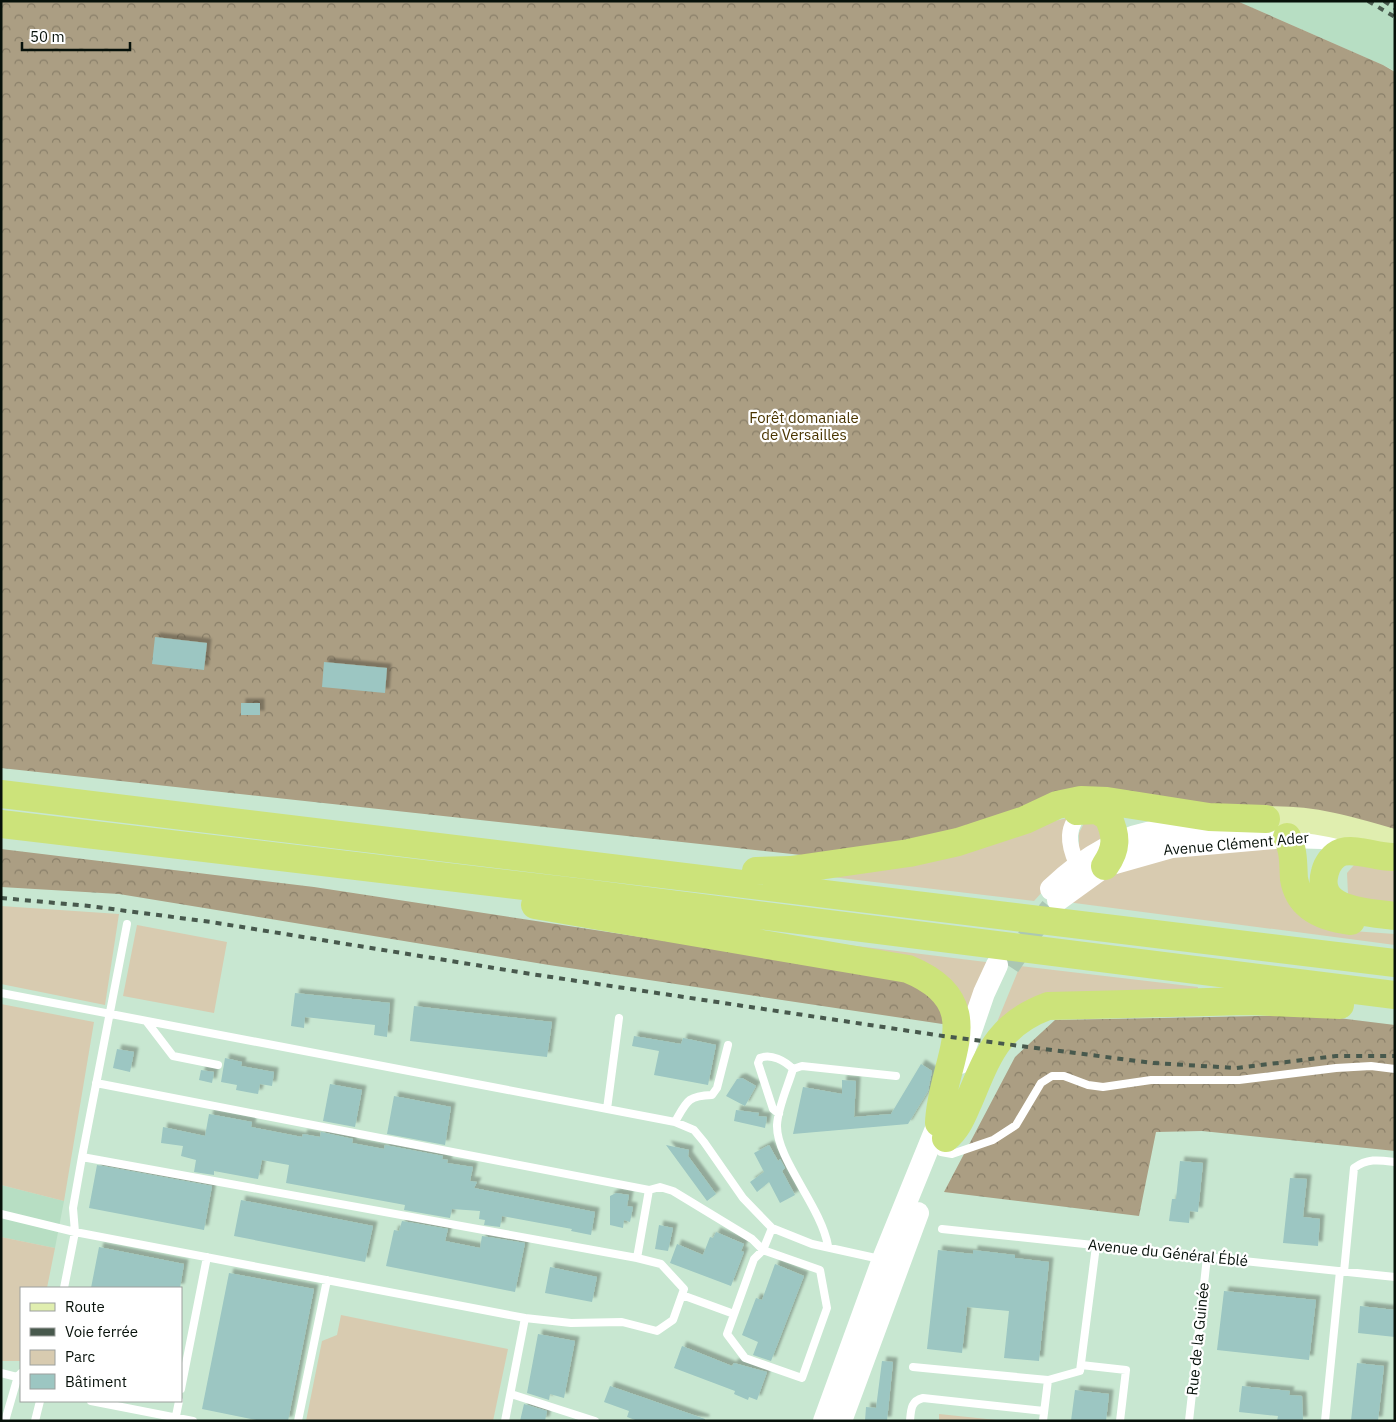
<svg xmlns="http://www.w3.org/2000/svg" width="1396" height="1422" font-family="'IBM Plex Sans',sans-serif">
<defs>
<pattern id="forest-crowns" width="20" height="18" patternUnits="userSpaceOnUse" patternTransform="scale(1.25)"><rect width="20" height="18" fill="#ab9e83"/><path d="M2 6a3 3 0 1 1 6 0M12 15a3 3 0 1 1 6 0" fill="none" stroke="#897f69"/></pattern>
<filter id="shadow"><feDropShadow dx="4.5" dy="-4.5" stdDeviation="1" flood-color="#0004"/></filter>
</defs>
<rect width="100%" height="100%" fill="#c8e7d1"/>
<path fill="#b7dec3" d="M 1237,1 L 1395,1 L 1395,71 L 1383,65 Z
M 1,1185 L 64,1201 L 55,1248 L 1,1237 Z"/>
<path fill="#d8cbb0" d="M 1071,817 L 1070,861 L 1034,901 L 832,877 Z
M 1086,819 L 1110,832 L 1079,854 L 1079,833 Z
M 1287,842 L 1291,857 L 1338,930 L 1395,934 L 1395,945 L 1067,902 L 1093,884 L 1141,860 Z
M 1366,862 L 1395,868 L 1395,906 L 1357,900 L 1348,894 L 1347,873 L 1354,865 Z
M 1,906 L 119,914 L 105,1005 L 1,984 Z
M 137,925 L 227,942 L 214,1013 L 123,996 Z
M 808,940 L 994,963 L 969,1028 Z
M 1020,966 L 1198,987 L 1196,998 L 1066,999 L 993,1032 Z
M 1,1004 L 94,1022 L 64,1201 L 1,1185 Z
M 1,1237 L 55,1248 L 47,1288 L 21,1288 L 20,1361 L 1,1361 Z
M 341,1315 L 508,1349 L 493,1421 L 306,1421 L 322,1341 L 337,1335 Z
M 939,1414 L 1006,1421 L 939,1421 Z"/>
<path fill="url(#forest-crowns)" d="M 1,1 L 1237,1 L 1383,65 L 1395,72 L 1395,836 L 1128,794 L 960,828 L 829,858 L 1,768 Z
M 1,849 L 314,887 L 909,978 L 926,986 L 949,1025 L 549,965 L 119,894 L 1,887 Z
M 1314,1015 L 1395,1025 L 1395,1151 L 1202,1131 L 1156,1132 L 1139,1216 L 944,1192 L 1015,1057 L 1055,1020 Z"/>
<path fill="#9cc6c2" filter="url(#shadow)" d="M 155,637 L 207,643 L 204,670 L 152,664 Z
M 324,662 L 387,668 L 385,693 L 322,687 Z
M 241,703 L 260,703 L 260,715 L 241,715 Z
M 295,993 L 390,1003 L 387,1037 L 374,1035 L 375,1025 L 305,1017 L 304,1028 L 291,1026 Z
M 414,1006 L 552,1022 L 547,1057 L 410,1041 Z
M 634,1036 L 681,1044 L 683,1038 L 716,1045 L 708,1085 L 654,1075 L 659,1051 L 632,1046 Z
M 117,1049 L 134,1052 L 130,1072 L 113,1068 Z
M 225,1058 L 242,1062 L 241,1066 L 274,1072 L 272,1086 L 260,1084 L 258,1094 L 236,1090 L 237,1085 L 221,1082 Z
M 921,1064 L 932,1071 L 928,1091 L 908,1124 L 793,1134 L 803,1087 L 842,1094 L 842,1080 L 856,1081 L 854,1117 L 891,1114 Z
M 201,1070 L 214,1072 L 212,1083 L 199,1080 Z
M 742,1078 L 756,1086 L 745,1106 L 726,1096 L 737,1079 Z
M 330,1084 L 362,1090 L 355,1127 L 323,1121 Z
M 394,1096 L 451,1107 L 445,1145 L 387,1134 Z
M 736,1110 L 759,1113 L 758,1116 L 767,1117 L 765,1128 L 734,1121 Z
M 209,1114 L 252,1122 L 251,1127 L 302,1137 L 303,1134 L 320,1137 L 321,1132 L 353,1139 L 352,1143 L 384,1149 L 385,1145 L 443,1156 L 442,1159 L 448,1160 L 447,1163 L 473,1167 L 470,1181 L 477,1182 L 474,1188 L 595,1212 L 591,1235 L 571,1231 L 572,1229 L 502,1216 L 500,1227 L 484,1225 L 485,1220 L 479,1219 L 480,1211 L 452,1209 L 450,1218 L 404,1210 L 405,1205 L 286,1183 L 289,1165 L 262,1160 L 258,1179 L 214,1171 L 214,1175 L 194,1172 L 196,1160 L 181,1156 L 183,1146 L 161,1143 L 163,1127 L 205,1136 Z
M 666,1145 L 689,1150 L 688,1156 L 716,1194 L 707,1201 Z
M 769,1145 L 778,1161 L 780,1159 L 785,1168 L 782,1171 L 795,1195 L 780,1203 L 769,1182 L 757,1192 L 750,1182 L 764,1172 L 754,1153 Z
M 1180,1161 L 1203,1163 L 1198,1212 L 1190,1211 L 1189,1223 L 1169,1221 L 1172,1199 L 1176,1199 Z
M 97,1165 L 212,1186 L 204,1230 L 89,1208 Z
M 1290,1178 L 1307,1179 L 1303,1217 L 1320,1219 L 1318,1246 L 1283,1243 Z
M 616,1193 L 629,1195 L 627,1206 L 633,1207 L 630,1222 L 624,1220 L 623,1228 L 610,1225 L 610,1196 Z
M 241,1200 L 373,1226 L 365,1262 L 234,1236 Z
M 402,1221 L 448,1229 L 445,1241 L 480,1248 L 482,1236 L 525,1243 L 515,1292 L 386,1266 L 394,1230 L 399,1231 Z
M 659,1225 L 673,1228 L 668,1251 L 655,1249 Z
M 716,1232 L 744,1244 L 741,1251 L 744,1252 L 731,1286 L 670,1263 L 677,1244 L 703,1255 L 710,1237 L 713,1238 Z
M 99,1247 L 184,1264 L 180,1288 L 91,1288 Z
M 938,1250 L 973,1254 L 973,1250 L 1015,1255 L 1015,1258 L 1049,1262 L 1039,1361 L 1004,1358 L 1009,1311 L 967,1307 L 962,1353 L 927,1349 Z
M 775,1264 L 804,1276 L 771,1361 L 753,1355 L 758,1342 L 742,1335 L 756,1298 L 762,1300 Z
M 550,1267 L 597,1277 L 592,1302 L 545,1293 Z
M 229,1273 L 314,1289 L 288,1421 L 261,1421 L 202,1409 Z
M 1224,1291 L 1316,1300 L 1309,1360 L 1217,1350 Z
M 1360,1306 L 1395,1310 L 1395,1337 L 1358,1333 Z
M 538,1334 L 575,1341 L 564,1398 L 550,1394 L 549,1400 L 527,1393 Z
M 682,1346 L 732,1366 L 734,1363 L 767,1372 L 757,1400 L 749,1397 L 748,1400 L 734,1394 L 735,1391 L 674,1368 Z
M 882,1361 L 893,1362 L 887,1421 L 865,1421 L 866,1407 L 876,1408 Z
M 1357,1363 L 1384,1366 L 1378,1421 L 1351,1421 Z
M 610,1386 L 705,1419 L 705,1421 L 638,1421 L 627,1417 L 629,1411 L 604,1402 Z
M 1242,1386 L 1290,1391 L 1289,1395 L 1302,1396 L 1303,1421 L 1277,1421 L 1278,1416 L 1239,1412 Z
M 1075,1390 L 1109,1394 L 1106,1421 L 1071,1421 Z
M 524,1404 L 547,1411 L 545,1421 L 520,1421 Z"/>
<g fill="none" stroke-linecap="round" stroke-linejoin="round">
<path stroke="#abc7b3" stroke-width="22" stroke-dasharray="22 11" stroke-linecap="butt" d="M 1009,966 L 1033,930 L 1051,908"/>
<path stroke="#fff" stroke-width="8" d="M 1,993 L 675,1122 L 694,1130 L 704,1142 L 743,1198 L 772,1228 L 812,1244 L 880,1259
M 147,1022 L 173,1056 L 218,1065
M 96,1083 L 649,1190 L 637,1258
M 607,1109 L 619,1018
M 779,1114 L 773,1109 L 758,1063 L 760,1058 C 771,1053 785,1061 793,1069
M 675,1122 C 687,1101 687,1096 712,1095 L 717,1088 L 728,1045
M 941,1152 L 952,1154 L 993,1140 L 1016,1125 L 1041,1083 L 1052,1076 L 1064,1076 L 1088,1085 L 1103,1087 L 1151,1080 L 1239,1080 L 1336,1068 L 1371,1066 L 1395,1069
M 649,1190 L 660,1187 L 673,1191 L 752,1239 L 763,1250 L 772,1228
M 1,1214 L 75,1232 L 525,1318 L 571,1323 L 622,1322 L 657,1331 L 673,1320 L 684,1289 L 661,1264 L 637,1258 L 82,1157
M 942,1229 L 1395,1277
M 828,1246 C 821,1206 776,1159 777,1125 C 778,1107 788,1086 793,1069 L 802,1066 L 896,1076
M 763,1250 L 820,1270 L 827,1308 L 802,1378 L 745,1358 L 727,1334 L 754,1259 Z
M 1344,1272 L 1354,1168 C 1368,1158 1379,1160 1395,1162
M 64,1288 L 75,1232 L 73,1208 L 82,1157 L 127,924
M 682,1295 L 734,1314
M 1081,1365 L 1126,1370 L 1120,1421
M 913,1367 L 1048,1380 L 1043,1421
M 1,1373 L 21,1378
M 1048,1380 L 1080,1371 L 1096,1246
M 181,1389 L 207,1257
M 511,1394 L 595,1421
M 91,1401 L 193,1421
M 5,1421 L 18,1376 L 21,1373
M 35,1421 L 40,1401
M 175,1421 L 179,1401
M 298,1421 L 327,1280
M 505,1421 L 525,1318
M 910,1421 C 911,1409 911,1401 923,1398 L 1044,1411
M 1189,1421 L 1207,1257
M 1325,1421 L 1340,1271"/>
<path stroke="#fff" stroke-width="16" d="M 1077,864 C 1068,844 1065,826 1084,810"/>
<path stroke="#fff" stroke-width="22" d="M 1051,889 C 1085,856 1121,835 1169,829 C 1185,828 1202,828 1219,825
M 1058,900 L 1105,866 L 1172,847 L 1287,837 L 1322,838 L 1364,848
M 960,1063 L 984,993 L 997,965
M 824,1421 L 883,1259 L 944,1109
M 841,1421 L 918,1213"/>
<path stroke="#e0eeaf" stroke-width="25" d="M 1266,819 C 1311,817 1352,829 1395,842"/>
<path stroke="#cce37a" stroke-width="28" d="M 1,794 L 1395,963
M 1077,811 L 1097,810 L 1108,817 C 1117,836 1117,849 1105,866
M 1,824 L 575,892 L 1395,995
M 1287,837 C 1294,850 1293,864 1294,879 C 1299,909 1325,918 1351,921
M 1395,857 C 1378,858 1358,848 1342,852 C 1333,855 1327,864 1325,872 C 1314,912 1369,912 1395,916
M 756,871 L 791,870 L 909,853 L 958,842 L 1025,820 L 1057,805 L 1081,800 L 1107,801 L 1209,817 L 1266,819
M 535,905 L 908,969 C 993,1004 941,1060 939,1123
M 946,1138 C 958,1128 962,1116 968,1103 C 988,1056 997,1025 1048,1006 L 1248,1001 L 1340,1005"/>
<path stroke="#48594d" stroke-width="4" stroke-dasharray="6 6" stroke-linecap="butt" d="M 1368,1 L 1395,17
M 1384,1 L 1395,8
M 1,898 L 89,906 L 211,922 L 531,974 L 943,1036 L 1153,1063 L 1236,1068 L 1336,1056 L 1395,1056"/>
</g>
<g text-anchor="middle" stroke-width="4.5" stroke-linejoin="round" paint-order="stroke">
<g font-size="15" fill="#4a3500" stroke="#fff">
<text x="804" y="423">Forêt domaniale<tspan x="804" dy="17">de Versailles</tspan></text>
</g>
<g font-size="15" fill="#07110a" stroke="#fff">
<text transform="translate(1236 844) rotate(-5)" y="5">Avenue Clément Ader</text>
<text transform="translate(1168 1253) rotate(6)" y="5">Avenue du Général Éblé</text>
<text transform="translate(1198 1339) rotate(-84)" y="5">Rue de la Guinée</text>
</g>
</g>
<rect width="1396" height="1422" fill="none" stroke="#07110a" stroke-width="5"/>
<rect x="20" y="1287" width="162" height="115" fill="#ffffff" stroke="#9ca09d"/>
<rect x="30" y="1303" width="25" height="8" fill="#e0eeaf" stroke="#9ca09d"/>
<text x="65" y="1312" font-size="15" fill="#07110a">Route</text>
<rect x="30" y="1328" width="25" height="8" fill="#48594d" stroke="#9ca09d"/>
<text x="65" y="1337" font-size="15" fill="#07110a">Voie ferrée</text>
<rect x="30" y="1350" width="25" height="15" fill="#d8cbb0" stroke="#9ca09d"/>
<text x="65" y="1362" font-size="15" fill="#07110a">Parc</text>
<rect x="30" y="1374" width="25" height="15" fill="#9cc6c2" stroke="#9ca09d"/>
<text x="65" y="1387" font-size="15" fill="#07110a">Bâtiment</text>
<path d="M22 42v8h108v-8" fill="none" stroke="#07110a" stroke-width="2.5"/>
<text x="30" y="42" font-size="15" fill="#07110a" stroke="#ffffff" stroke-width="4" paint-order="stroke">50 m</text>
</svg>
